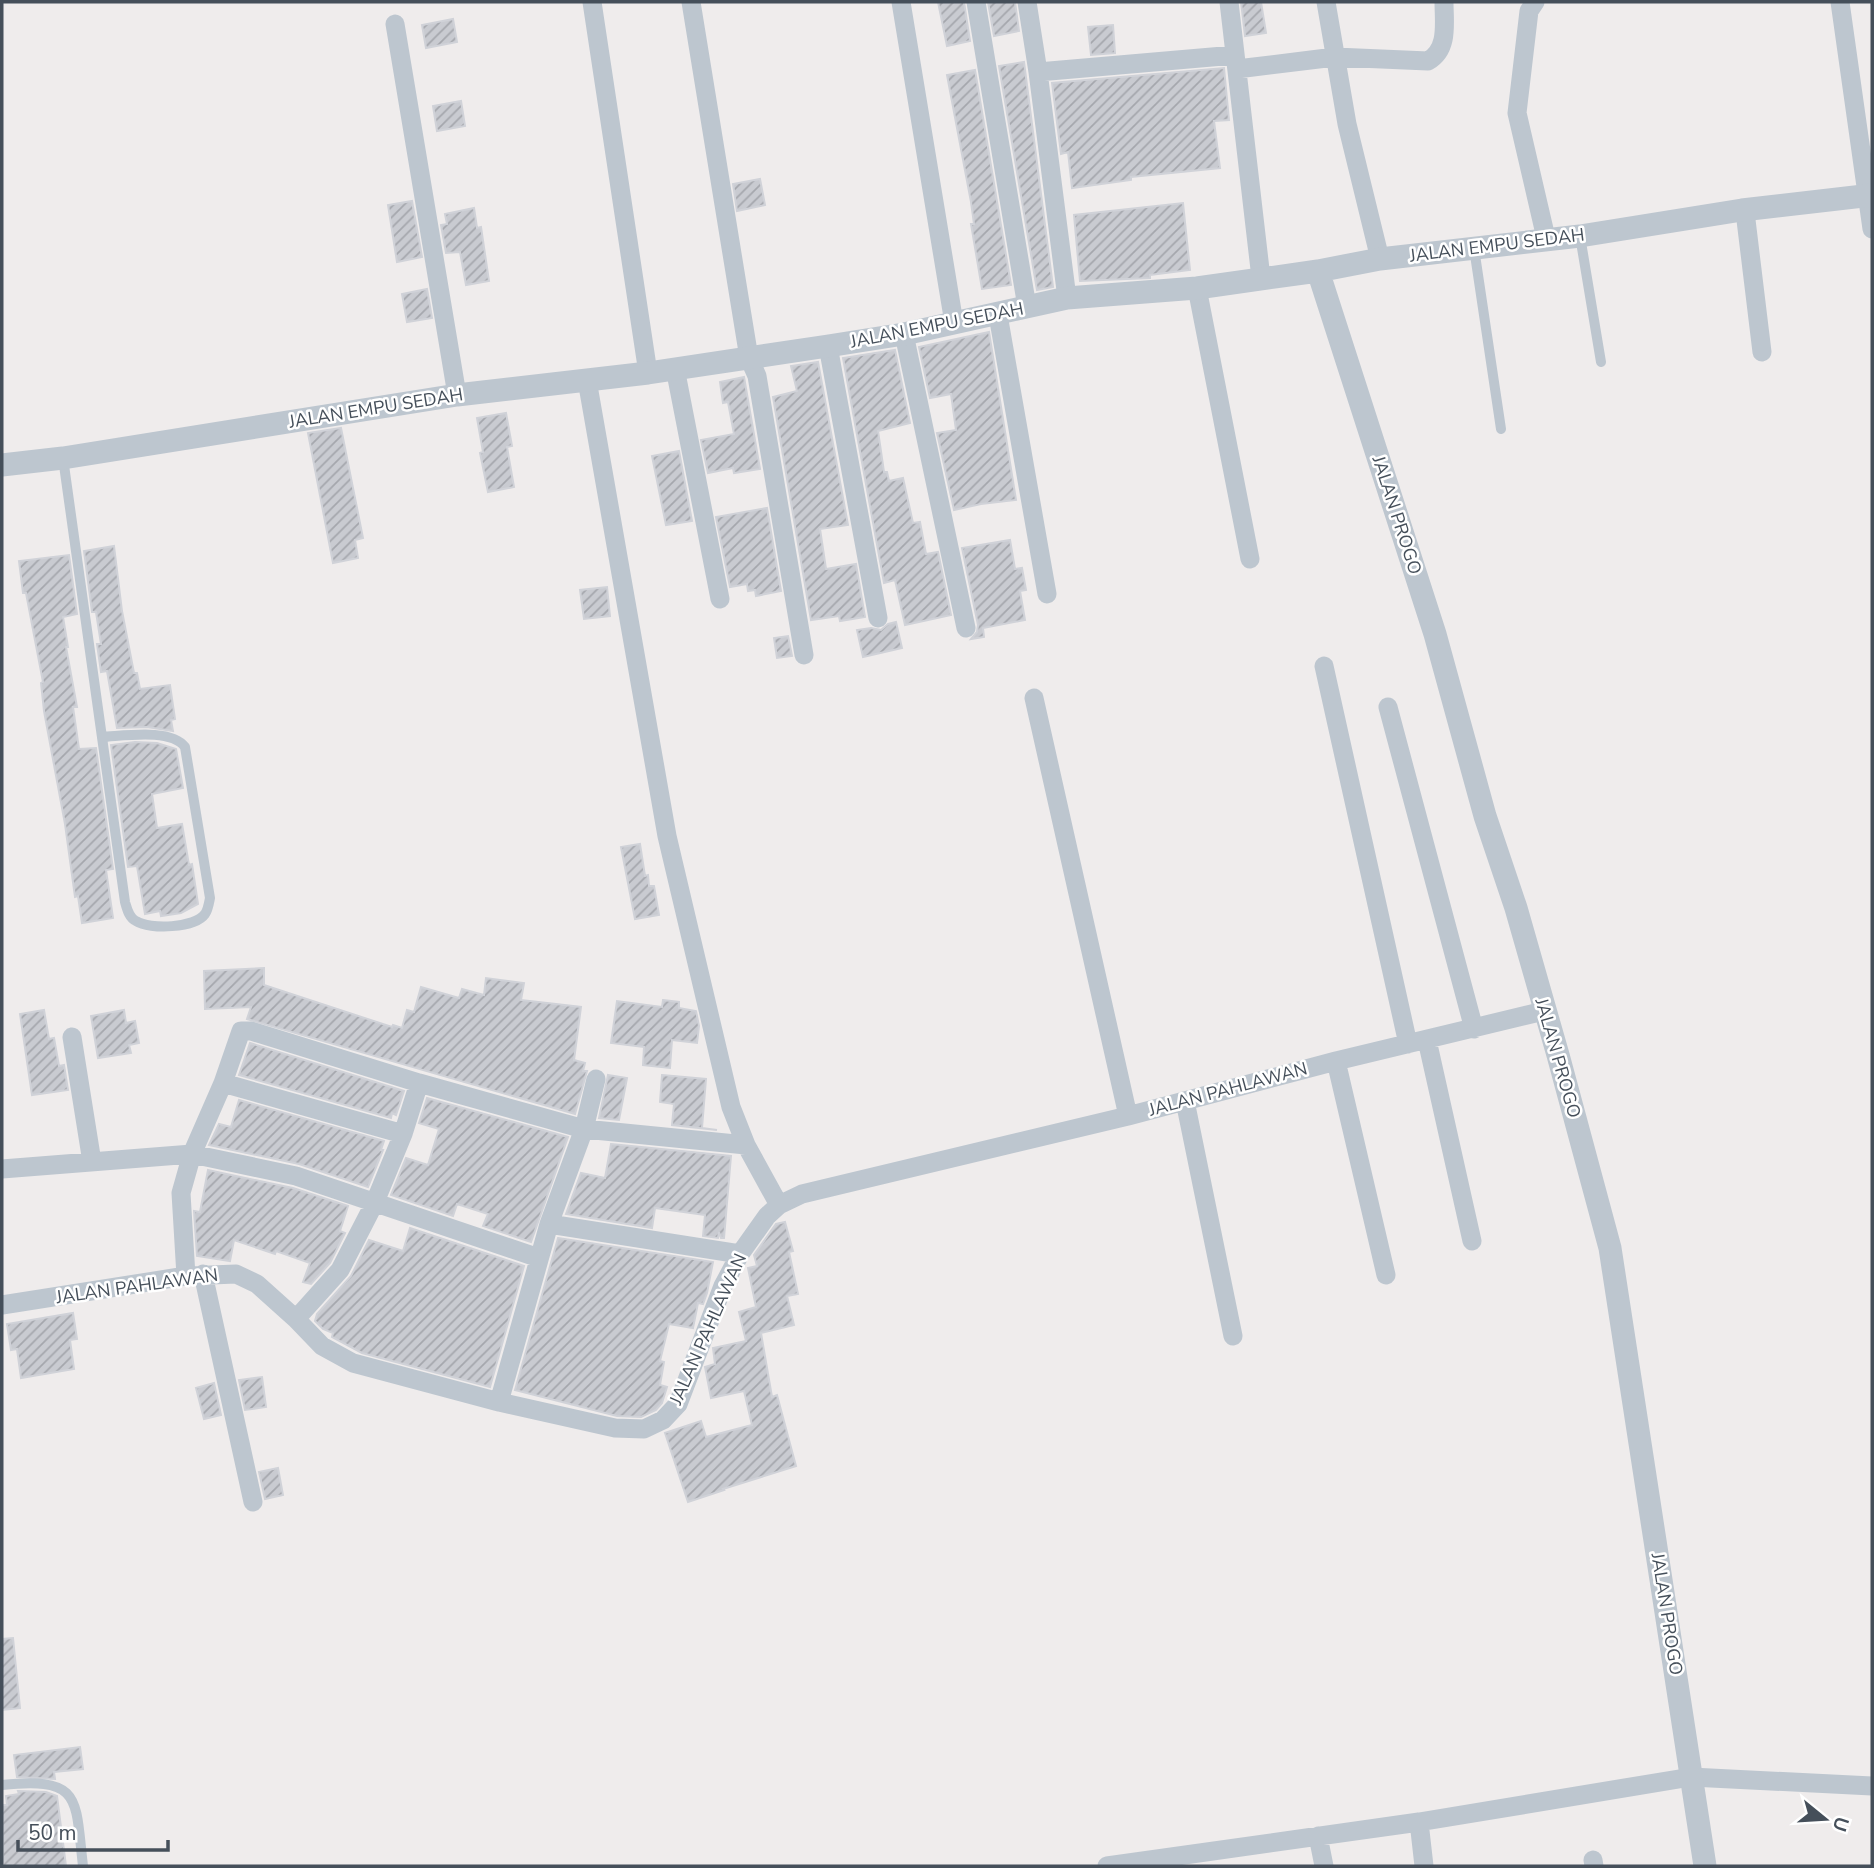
<svg xmlns="http://www.w3.org/2000/svg" width="1874" height="1868" font-family="'Nunito Sans',sans-serif">
<defs>
<pattern id="building-hatch" width="6" height="6" patternUnits="userSpaceOnUse" patternTransform="scale(1.75)"><rect width="6" height="6" fill="#c9cbd1"/><path d="M-1 1l2-2M0 6l6-6M5 7l2-2" fill="none" stroke="#a5a7ad"/></pattern>
</defs>
<rect width="100%" height="100%" fill="#efecec"/>
<path fill="url(#building-hatch)" stroke="#d0d2d8" stroke-width="2" d="M 938,2 L 964,2 L 970,41 L 947,46 Z
M 988,2 L 1015,2 L 1019,31 L 994,36 Z
M 1241,2 L 1261,2 L 1266,33 L 1245,36 Z
M 453,19 L 457,42 L 426,48 L 422,25 Z
M 1113,25 L 1115,53 L 1091,55 L 1088,27 Z
M 1024,62 L 1053,287 L 1037,290 L 999,66 Z
M 1224,68 L 1229,120 L 1214,121 L 1220,168 L 1131,177 L 1131,180 L 1072,188 L 1068,152 L 1061,154 L 1052,83 Z
M 975,70 L 1011,285 L 982,289 L 971,224 L 974,224 L 971,202 L 947,75 Z
M 461,101 L 465,126 L 437,131 L 433,106 Z
M 760,179 L 765,205 L 737,211 L 733,184 Z
M 412,201 L 422,257 L 397,262 L 388,205 Z
M 1183,203 L 1190,270 L 1150,275 L 1150,278 L 1080,281 L 1074,215 Z
M 474,208 L 477,228 L 481,227 L 489,281 L 466,285 L 460,252 L 446,253 L 441,225 L 447,224 L 445,214 Z
M 427,289 L 432,318 L 407,322 L 402,294 Z
M 989,332 L 1016,500 L 981,504 L 954,510 L 937,433 L 956,430 L 951,394 L 930,398 L 919,347 Z
M 895,350 L 910,423 L 878,431 L 884,472 L 887,472 L 889,481 L 903,478 L 913,523 L 920,522 L 926,554 L 938,552 L 951,615 L 905,625 L 895,580 L 884,583 L 843,358 Z
M 818,362 L 848,525 L 820,529 L 826,569 L 856,564 L 865,617 L 840,621 L 839,616 L 811,620 L 773,397 L 797,391 L 791,366 Z
M 744,377 L 760,469 L 734,473 L 733,468 L 708,473 L 701,440 L 734,434 L 728,402 L 723,403 L 720,382 Z
M 506,413 L 512,446 L 507,447 L 514,487 L 488,492 L 480,453 L 483,452 L 477,418 Z
M 341,428 L 363,538 L 355,540 L 358,558 L 333,563 L 308,433 Z
M 679,451 L 692,521 L 666,525 L 652,456 Z
M 767,508 L 781,591 L 756,596 L 755,590 L 748,591 L 747,584 L 730,587 L 716,517 Z
M 1010,540 L 1015,569 L 1022,568 L 1026,590 L 1020,591 L 1025,620 L 983,628 L 984,637 L 971,639 L 977,632 L 978,625 L 962,548 Z
M 114,546 L 122,611 L 134,673 L 137,673 L 140,689 L 170,685 L 175,719 L 171,720 L 173,731 L 147,727 L 117,728 L 107,671 L 101,672 L 97,644 L 101,644 L 96,612 L 92,612 L 84,551 Z
M 69,555 L 77,614 L 63,617 L 68,647 L 66,647 L 77,707 L 73,707 L 79,749 L 96,748 L 113,869 L 106,870 L 113,918 L 82,923 L 78,896 L 75,897 L 65,824 L 44,711 L 41,683 L 43,682 L 26,593 L 23,593 L 19,561 Z
M 607,587 L 610,616 L 584,619 L 580,590 Z
M 896,622 L 902,648 L 863,657 L 857,630 L 871,628 L 881,630 L 888,624 Z
M 788,636 L 792,656 L 777,658 L 774,638 Z
M 135,742 L 157,743 L 176,749 L 183,788 L 152,794 L 157,828 L 182,824 L 189,865 L 192,864 L 198,904 L 181,913 L 161,916 L 160,911 L 145,914 L 137,866 L 128,867 L 111,745 Z
M 640,844 L 645,876 L 648,875 L 649,886 L 654,886 L 659,915 L 635,919 L 621,847 Z
M 264,968 L 264,985 L 392,1027 L 393,1025 L 402,1028 L 407,1010 L 414,1012 L 421,987 L 459,998 L 462,989 L 484,995 L 486,978 L 524,983 L 521,1000 L 581,1007 L 574,1060 L 585,1063 L 583,1071 L 587,1071 L 575,1114 L 247,1019 L 251,1007 L 205,1009 L 204,971 Z
M 663,1000 L 679,1002 L 679,1008 L 696,1011 L 699,1026 L 697,1043 L 672,1040 L 670,1068 L 643,1065 L 644,1047 L 611,1043 L 617,1001 L 662,1007 Z
M 44,1010 L 49,1039 L 54,1038 L 59,1066 L 64,1065 L 68,1090 L 32,1095 L 20,1014 Z
M 124,1010 L 126,1023 L 135,1021 L 139,1043 L 129,1045 L 131,1053 L 98,1058 L 91,1016 Z
M 250,1043 L 404,1091 L 396,1115 L 392,1113 L 391,1118 L 239,1075 Z
M 608,1075 L 627,1078 L 619,1120 L 599,1118 Z
M 662,1075 L 706,1079 L 702,1128 L 717,1130 L 672,1125 L 674,1104 L 660,1102 Z
M 427,1098 L 568,1137 L 531,1242 L 483,1226 L 488,1214 L 457,1204 L 453,1216 L 391,1195 L 406,1158 L 428,1165 L 439,1129 L 419,1123 Z
M 239,1100 L 384,1141 L 381,1150 L 383,1150 L 368,1187 L 299,1164 L 209,1145 L 219,1124 L 231,1127 Z
M 611,1144 L 731,1156 L 724,1238 L 721,1238 L 719,1232 L 718,1238 L 703,1236 L 705,1215 L 655,1208 L 652,1228 L 566,1214 L 581,1173 L 605,1178 Z
M 208,1170 L 293,1188 L 348,1206 L 340,1231 L 345,1233 L 330,1263 L 311,1284 L 303,1282 L 310,1263 L 276,1251 L 275,1254 L 234,1240 L 230,1261 L 197,1256 L 194,1211 L 200,1212 Z
M 785,1222 L 793,1251 L 789,1252 L 798,1294 L 787,1296 L 794,1325 L 761,1333 L 772,1397 L 777,1395 L 796,1466 L 723,1489 L 724,1490 L 688,1502 L 665,1433 L 701,1421 L 706,1437 L 752,1425 L 744,1391 L 711,1398 L 705,1367 L 715,1364 L 713,1348 L 746,1341 L 739,1312 L 756,1307 L 748,1268 L 757,1266 L 754,1255 L 776,1224 Z
M 410,1228 L 524,1266 L 490,1387 L 362,1353 L 332,1337 L 333,1333 L 323,1329 L 315,1321 L 317,1314 L 351,1276 L 369,1240 L 403,1251 Z
M 558,1238 L 713,1262 L 707,1293 L 703,1304 L 698,1303 L 693,1328 L 669,1324 L 660,1361 L 664,1362 L 660,1385 L 667,1387 L 662,1403 L 656,1410 L 641,1417 L 617,1416 L 515,1390 Z
M 73,1313 L 77,1339 L 70,1340 L 74,1369 L 21,1378 L 17,1349 L 11,1350 L 7,1324 Z
M 262,1377 L 266,1407 L 245,1410 L 239,1380 Z
M 214,1383 L 221,1415 L 204,1419 L 196,1388 Z
M 278,1468 L 283,1495 L 265,1499 L 259,1472 Z
M 13,1638 L 20,1708 L 2,1710 L 2,1639 Z
M 80,1747 L 83,1769 L 54,1772 L 55,1779 L 17,1777 L 14,1755 Z
M 18,1791 L 46,1792 L 57,1796 L 66,1866 L 3,1866 L 2,1805 L 7,1805 L 6,1796 L 19,1794 Z"/>
<g fill="none" stroke-linecap="round" stroke-linejoin="round">
<path stroke="#bdc6cf" stroke-width="10" d="M 1580,236 L 1601,362
M 1474,248 L 1501,429
M 63,458 L 125,902 C 127,909 129,918 136,921 C 150,930 195,928 205,914 C 208,910 209,903 210,898 L 185,747 C 171,728 124,736 102,737
M 2,1785 C 82,1777 75,1797 83,1866"/>
<path stroke="#bdc6cf" stroke-width="19" d="M 592,2 L 648,373
M 691,2 L 749,358 L 757,376 L 804,655
M 901,2 L 954,323
M 976,2 L 1027,307
M 1027,2 L 1038,72 L 1067,298
M 1229,2 L 1261,278
M 1326,2 L 1347,124 L 1380,259
M 1535,2 L 1529,11 L 1517,113 L 1546,238
M 1840,2 L 1872,229
M 395,24 L 457,395
M 1237,69 L 1335,57 L 1428,61 C 1449,49 1444,23 1444,2
M 1038,72 L 1235,55
M 1742,210 L 1746,220 L 1762,352
M 1197,288 L 1250,559
M 998,315 L 1047,594
M 904,334 L 966,628
M 828,346 L 878,618
M 675,368 L 720,599
M 587,380 L 667,836 L 731,1107 L 746,1145 L 779,1205
M 1324,666 L 1408,1044
M 1034,698 L 1128,1116
M 1388,707 L 1474,1029
M 72,1037 L 92,1162
M 1427,1040 L 1472,1241
M 1336,1061 L 1386,1275
M 223,1083 L 403,1134
M 419,1083 L 584,1129 L 746,1145
M 1185,1101 L 1233,1336
M 2,1169 L 192,1154 L 296,1176 L 539,1258
M 549,1224 L 740,1254
M 203,1274 L 253,1502
M 186,1276 L 181,1193 L 192,1154 L 223,1083 L 241,1031 L 251,1031 L 419,1083 L 403,1134 L 375,1202 L 340,1270 L 296,1319
M 2,1305 L 186,1276 L 236,1274 L 257,1284 L 296,1319 L 322,1346 L 353,1363 L 499,1402 L 615,1428 L 644,1429 L 663,1420 L 678,1404 L 723,1286 L 740,1254 L 767,1216 L 779,1205 L 802,1194 L 1128,1116 L 1336,1061 L 1544,1011
M 499,1402 L 549,1224 L 584,1129 L 596,1079
M 1419,1822 L 1424,1866
M 1318,1836 L 1324,1866
M 1593,1860 L 1594,1866
M 1107,1866 L 1419,1822 L 1691,1777 L 1872,1786"/>
<path stroke="#bdc6cf" stroke-width="23" d="M 1318,271 L 1435,634 L 1485,816 L 1516,908 L 1558,1055 L 1610,1248 L 1705,1866
M 2,465 L 63,458 L 457,395 L 648,373 L 828,346 L 904,334 L 1067,298 L 1197,288 L 1318,271 L 1380,259 L 1580,236 L 1742,210 L 1872,195"/>
</g>
<g text-anchor="middle" stroke-width="5" stroke-linejoin="round" paint-order="stroke">
<g font-size="18" fill="#454f5a" stroke="#fff">
<text transform="translate(1497 245) rotate(-7)" y="6">JALAN EMPU SEDAH</text>
<text transform="translate(937 325) rotate(-11)" y="6">JALAN EMPU SEDAH</text>
<text transform="translate(376 408) rotate(-9)" y="6">JALAN EMPU SEDAH</text>
<text transform="translate(1397 515) rotate(72)" y="6">JALAN PROGO</text>
<text transform="translate(1558 1058) rotate(74)" y="6">JALAN PROGO</text>
<text transform="translate(1228 1089) rotate(-15)" y="6">JALAN PAHLAWAN</text>
<text transform="translate(137 1286) rotate(-8)" y="6">JALAN PAHLAWAN</text>
<text transform="translate(708 1329) rotate(-66)" y="6">JALAN PAHLAWAN</text>
<text transform="translate(1667 1614) rotate(81)" y="6">JALAN PROGO</text>
</g>
</g>
<rect width="1874" height="1868" fill="none" stroke="#454f5a" stroke-width="7"/>
<g transform="translate(1825 1819) rotate(108)" stroke="#ffffff" stroke-width="5" paint-order="stroke">
<path d="M0-5L12 26L0 18L-12 26Z" fill="#454f5a"/>
<text y="-10" font-size="19" font-weight="bold" text-anchor="middle" fill="#454f5a">U</text>
</g>
<path d="M18 1840v10h150v-10" fill="none" stroke="#454f5a" stroke-width="3.5"/>
<text x="28" y="1840" font-size="21" fill="#454f5a" stroke="#ffffff" stroke-width="5" paint-order="stroke">50 m</text>
</svg>
